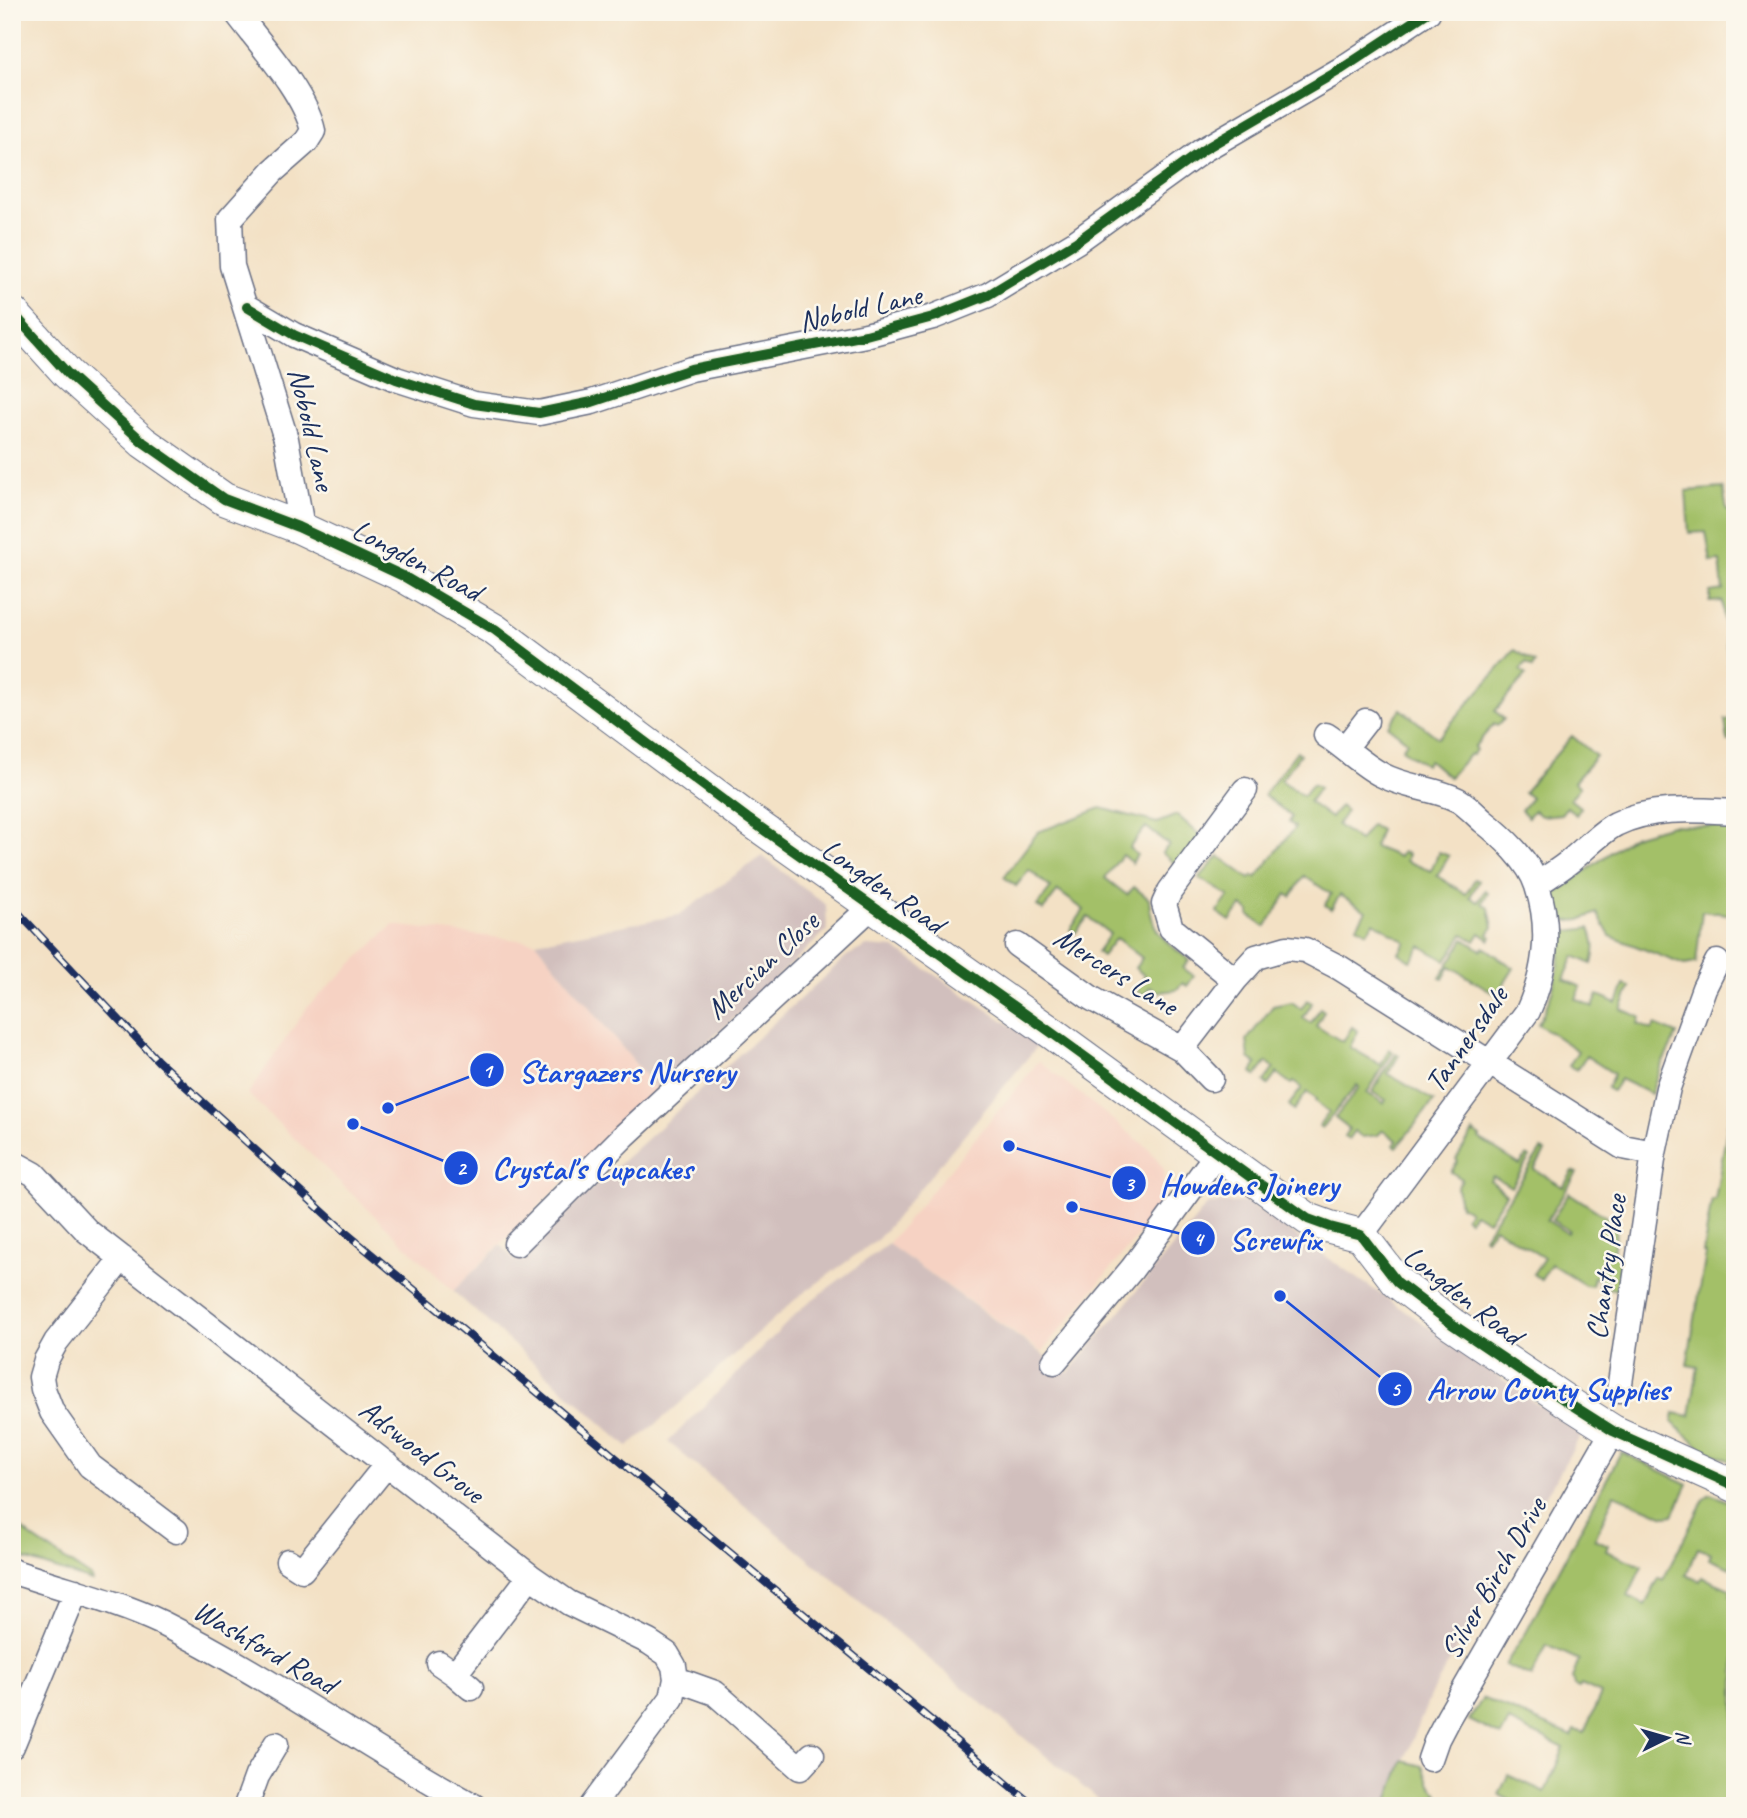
<svg xmlns="http://www.w3.org/2000/svg" width="1747" height="1818" font-family="Caveat,sans-serif">
<rect width="100%" height="100%" fill="#fbf7ec"/>
<filter id="ink" filterUnits="userSpaceOnUse"><feTurbulence type="fractalNoise" baseFrequency=".0143" numOctaves="2"/><feDisplacementMap in="SourceGraphic" scale="14" xChannelSelector="R" yChannelSelector="G"/><feConvolveMatrix kernelMatrix="1 2 1 2 8 2 1 2 1" color-interpolation-filters="sRGB"/></filter>
<filter id="wash" filterUnits="userSpaceOnUse"><feTurbulence type="fractalNoise" baseFrequency=".00686" numOctaves="4" result="noise"/><feDisplacementMap in="SourceGraphic" scale="28" xChannelSelector="R" yChannelSelector="G"/><feGaussianBlur stdDeviation="1.57" result="paint"/><feColorMatrix in="noise" values="0 0 0 0 0 0 0 0 0 0 0 0 0 0 0 0 0 1.4 0 .05"/><feComposite in="paint" operator="in"/></filter>
<g filter="url(#wash)">
<rect width="100%" height="100%" fill="#f3e1c5"/>
<path fill="#f6d2c3" d="M 393,925 L 536,942 L 657,1090 L 453,1291 L 248,1094 L 308,1006 Z
M 1039,1061 L 1148,1148 L 1163,1168 L 1164,1204 L 1042,1352 L 888,1244 Z"/>
<path fill="#d1bfbd" d="M 762,856 L 826,905 L 827,930 L 657,1090 L 536,942 L 679,915 Z
M 867,946 L 894,948 L 1039,1044 L 878,1239 L 798,1297 L 668,1414 L 628,1447 L 453,1291 L 501,1245 L 514,1260 L 847,956 Z
M 1247,1202 L 1453,1344 L 1581,1435 L 1431,1694 L 1386,1806 L 1106,1806 L 668,1442 L 805,1305 L 888,1244 L 1069,1373 L 1208,1204 Z"/>
<path fill="#a3c067" stroke="#5f7862" stroke-width="2" d="M 1723,488 L 1727,511 L 1735,510 L 1735,741 L 1728,741 L 1725,720 L 1734,719 L 1722,601 L 1710,602 L 1710,592 L 1723,590 L 1720,561 L 1711,562 L 1706,532 L 1689,533 L 1686,491 Z
M 1515,650 L 1535,663 L 1532,668 L 1526,663 L 1520,670 L 1526,675 L 1495,711 L 1504,719 L 1497,726 L 1494,724 L 1474,747 L 1476,750 L 1472,755 L 1470,754 L 1449,777 L 1429,760 L 1425,765 L 1402,749 L 1407,741 L 1388,726 L 1401,709 L 1438,738 Z
M 1572,736 L 1596,756 L 1574,782 L 1580,787 L 1570,799 L 1581,808 L 1576,815 L 1567,807 L 1561,814 L 1541,816 L 1534,810 L 1528,817 L 1521,810 L 1531,798 L 1524,792 Z
M 1297,751 L 1300,754 L 1281,780 L 1303,796 L 1312,784 L 1319,788 L 1309,802 L 1331,818 L 1340,806 L 1346,811 L 1337,825 L 1359,841 L 1371,825 L 1380,830 L 1374,847 L 1399,857 L 1402,852 L 1408,854 L 1406,861 L 1431,871 L 1439,852 L 1449,856 L 1437,876 L 1466,894 L 1475,879 L 1479,881 L 1470,897 L 1478,902 L 1485,890 L 1488,893 L 1482,903 L 1489,908 L 1493,927 L 1488,934 L 1492,937 L 1490,940 L 1480,933 L 1475,941 L 1463,934 L 1446,961 L 1421,946 L 1411,961 L 1399,953 L 1406,942 L 1374,922 L 1367,932 L 1357,926 L 1366,911 L 1340,895 L 1331,909 L 1325,905 L 1331,894 L 1304,876 L 1291,897 L 1287,894 L 1265,927 L 1249,915 L 1250,912 L 1242,906 L 1230,921 L 1217,912 L 1229,896 L 1199,878 L 1219,856 L 1250,879 L 1253,876 L 1256,878 L 1295,827 L 1289,822 L 1292,817 L 1264,795 Z
M 1101,808 L 1157,823 L 1177,815 L 1201,836 L 1178,866 L 1162,853 L 1169,845 L 1146,827 L 1129,848 L 1137,855 L 1132,863 L 1122,855 L 1105,878 L 1127,895 L 1134,887 L 1149,899 C 1151,933 1163,939 1189,960 L 1183,968 L 1194,976 L 1187,986 L 1183,983 L 1176,990 L 1159,992 L 1150,987 L 1144,995 L 1136,990 L 1145,976 L 1135,968 L 1142,958 L 1116,938 L 1102,956 L 1097,952 L 1110,934 L 1088,917 L 1075,933 L 1070,930 L 1084,910 L 1058,891 L 1043,910 L 1037,906 L 1051,888 L 1029,870 L 1016,886 L 1004,877 L 1038,832 Z
M 1671,825 L 1735,827 L 1735,915 L 1702,911 L 1696,963 L 1684,965 L 1610,936 L 1597,913 L 1580,920 L 1556,922 L 1552,896 L 1633,836 Z
M 1590,928 C 1595,941 1596,950 1592,964 L 1574,956 L 1564,979 L 1581,987 L 1576,999 L 1593,1007 L 1598,995 L 1617,1003 L 1624,985 L 1630,987 L 1621,1009 L 1640,1017 L 1638,1024 L 1652,1030 L 1655,1025 L 1677,1034 L 1660,1068 L 1651,1094 L 1620,1079 L 1612,1091 L 1607,1088 L 1614,1074 L 1586,1056 L 1577,1070 L 1569,1066 L 1578,1051 L 1538,1024 C 1554,994 1561,966 1561,932 Z
M 1464,939 L 1481,950 L 1484,947 L 1514,968 L 1497,995 L 1450,966 L 1443,979 L 1440,978 Z
M 1307,1000 L 1312,1003 L 1303,1018 L 1311,1023 L 1320,1008 L 1324,1011 L 1316,1026 L 1343,1042 L 1352,1027 L 1358,1031 L 1350,1047 L 1381,1065 L 1389,1049 L 1393,1052 L 1367,1093 L 1384,1103 L 1386,1100 L 1372,1092 L 1396,1054 L 1399,1055 L 1388,1074 L 1434,1101 L 1397,1147 L 1394,1145 L 1397,1141 L 1383,1130 L 1378,1135 L 1362,1137 L 1354,1131 L 1348,1139 L 1344,1136 L 1349,1129 L 1335,1118 L 1357,1090 L 1359,1087 L 1357,1085 L 1322,1128 L 1319,1126 L 1329,1112 L 1315,1101 L 1316,1099 L 1307,1092 L 1294,1110 L 1289,1105 L 1302,1088 L 1293,1082 L 1291,1084 L 1277,1073 L 1268,1085 L 1264,1082 L 1274,1068 L 1267,1062 L 1256,1076 L 1252,1072 L 1257,1064 L 1249,1058 L 1247,1040 L 1273,1006 L 1292,1002 L 1301,1009 Z
M 1735,1065 L 1735,1463 L 1703,1449 L 1672,1422 L 1674,1413 L 1690,1416 L 1698,1367 L 1687,1365 L 1706,1254 L 1703,1253 L 1711,1204 L 1712,1200 L 1715,1200 L 1732,1099 L 1731,1088 Z
M 1473,1132 L 1480,1137 L 1479,1139 L 1520,1165 L 1527,1155 L 1530,1157 L 1511,1187 L 1493,1176 L 1490,1180 L 1506,1194 L 1488,1221 L 1474,1213 L 1469,1220 L 1465,1217 L 1469,1211 L 1460,1206 L 1457,1187 L 1462,1179 L 1451,1172 L 1458,1161 L 1456,1159 Z
M 1541,1150 L 1545,1152 L 1534,1169 L 1563,1187 L 1573,1171 L 1577,1173 L 1547,1220 L 1567,1233 L 1568,1230 L 1552,1220 L 1569,1193 L 1617,1224 L 1613,1254 L 1625,1256 L 1620,1290 L 1599,1287 L 1600,1278 L 1594,1277 L 1592,1286 L 1585,1285 L 1551,1264 L 1541,1280 L 1533,1274 L 1544,1258 L 1494,1227 L 1486,1238 L 1484,1236 Z
M 1621,1452 L 1688,1484 L 1673,1515 L 1665,1516 L 1614,1494 L 1595,1539 L 1608,1545 L 1606,1551 L 1642,1566 L 1628,1596 L 1645,1605 L 1659,1578 L 1663,1580 L 1704,1499 L 1710,1494 L 1735,1504 L 1735,1556 L 1730,1568 L 1709,1559 L 1711,1553 L 1698,1548 L 1686,1575 L 1700,1581 L 1702,1577 L 1732,1590 L 1730,1595 L 1735,1597 L 1735,1806 L 1523,1806 L 1499,1795 L 1508,1775 L 1545,1792 L 1564,1748 L 1509,1721 L 1501,1736 L 1469,1720 L 1483,1698 L 1572,1736 L 1575,1730 L 1584,1733 L 1601,1694 L 1581,1685 L 1579,1688 L 1574,1686 L 1572,1678 L 1579,1660 L 1547,1645 L 1531,1677 L 1505,1665 L 1527,1631 Z
M 12,1521 L 34,1539 L 92,1578 L 92,1581 L 12,1555 Z
M 1403,1761 L 1423,1766 L 1430,1784 L 1444,1801 L 1445,1806 L 1386,1806 Z"/>
</g>
<g filter="url(#ink)">
<g fill="none" stroke-linecap="round" stroke-linejoin="round">
<defs>
<path id="minor" d="M 236,12 C 260,44 305,93 313,131 L 306,142 L 273,171 L 230,219 L 232,266 L 286,439 L 300,516 L 298,527
M 247,307 L 294,335 L 396,379 L 474,404 L 539,413 L 592,402 L 691,369 L 866,335 L 933,317 L 988,295 L 1076,242 L 1203,150 L 1340,70 L 1428,12
M 1326,735 C 1345,747 1362,765 1382,775 C 1406,788 1435,788 1458,800 C 1467,805 1475,814 1483,821 C 1502,836 1530,862 1537,886 C 1551,928 1546,971 1528,1011 L 1361,1235
M 1345,748 L 1366,721
M 1537,884 C 1548,877 1559,870 1569,862 C 1584,850 1599,833 1616,824 C 1652,806 1696,810 1735,812
M 1017,945 L 1091,998 L 1182,1049 L 1211,1079
M 1235,980 L 1171,928 L 1164,904 L 1170,891 L 1245,790
M 1182,1049 L 1235,980 L 1256,957 L 1287,948 L 1305,950 L 1340,968 L 1623,1147 L 1654,1153
M 12,1162 L 34,1174 L 87,1231 L 530,1576 L 569,1603 L 649,1642 L 667,1654 L 674,1666 L 676,1679 L 715,1693 L 800,1768 L 812,1755
M 516,1244 L 625,1135 L 870,908
M 122,1258 L 56,1342 L 46,1360 L 41,1377 L 43,1389 L 52,1412 L 90,1466 L 176,1531
M 1054,1362 L 1132,1269 L 1218,1152
M 1619,1390 L 1654,1153 L 1668,1088 L 1704,988 L 1717,962
M 288,1561 L 302,1570 L 387,1464
M 12,1571 C 62,1589 114,1600 162,1623 C 270,1677 368,1748 474,1806
M 439,1663 L 455,1674 L 530,1576
M 455,1674 L 471,1688
M 12,1746 L 76,1591
M 1430,1759 L 1437,1739 L 1448,1718 L 1613,1431
M 246,1806 L 257,1776 L 276,1744
M 592,1806 L 672,1698 L 676,1679"/>
<path id="tertiary" d="M 12,312 L 68,374 L 143,442 L 224,499 L 298,527 L 403,576 L 495,630 L 747,818 L 1052,1033 L 1308,1219 L 1330,1227 L 1361,1235 L 1397,1282 L 1452,1324 L 1572,1405 L 1613,1431 L 1735,1486"/>
</defs>
<use href="#minor" stroke="#676d82" stroke-width="27"/>
<use href="#tertiary" stroke="#676d82" stroke-width="34"/>
<use href="#minor" stroke="#fff" stroke-width="24"/>
<use href="#tertiary" stroke="#fff" stroke-width="32"/>
<defs>
<path id="rail" d="M 12,906 L 158,1061 L 345,1232 L 1034,1806"/>
</defs>
<use href="#rail" stroke="#1b2f5e" stroke-width="8"/>
<use href="#rail" stroke="#fbf7ec" stroke-width="5" stroke-dasharray="16" stroke-linecap="butt"/>
<defs>
<path id="cycleway" d="M 247,307 L 294,335 L 396,379 L 474,404 L 539,413 L 592,402 L 691,369 L 866,335 L 933,317 L 988,295 L 1076,242 L 1203,150 L 1340,70 L 1428,12
M 12,312 L 68,374 L 143,442 L 224,499 L 298,527 L 403,576 L 495,630 L 747,818 L 1052,1033 L 1308,1219 L 1330,1227 L 1361,1235 L 1397,1282 L 1452,1324 L 1572,1405 L 1613,1431 L 1735,1486"/>
</defs>
<use href="#cycleway" stroke="#fbf7ec" stroke-width="15"/>
<use href="#cycleway" stroke="#1b5e20" stroke-width="10"/>
</g>
</g>
<g text-anchor="middle" stroke-width="5" stroke-linejoin="round" paint-order="stroke">
<g font-size="30" fill="#1b2f5e" stroke="#fbf7ec">
<text transform="translate(860 308) rotate(-13)" y="10">Nobold Lane</text>
<text transform="translate(312 429) rotate(77)" y="10">Nobold Lane</text>
<text transform="translate(417 560) rotate(28)" y="10">Longden Road</text>
<text transform="translate(883 886) rotate(35)" y="10">Longden Road</text>
<text transform="translate(762 965) rotate(-43)" y="10">Mercian Close</text>
<text transform="translate(1116 971) rotate(32)" y="10">Mercers Lane</text>
<text transform="translate(1466 1039) rotate(-55)" y="10">Tannersdale</text>
<text transform="translate(1606 1267) rotate(-82)" y="10">Chantry Place</text>
<text transform="translate(1463 1295) rotate(38)" y="10">Longden Road</text>
<text transform="translate(422 1451) rotate(38)" y="10">Adswood Grove</text>
<text transform="translate(1493 1578) rotate(-60)" y="10">Silver Birch Drive</text>
<text transform="translate(265 1647) rotate(30)" y="10">Washford Road</text>
</g>
</g>
<path fill="none" stroke="#1d4ed8" stroke-width="2.5" d="M388 1108L487 1070M353 1124L461 1168M1009 1146L1129 1183M1072 1207L1198 1238M1280 1296L1395 1389"/>
<g fill="#1d4ed8" stroke="#fbf7ec" stroke-width="2.5">
<circle cx="388" cy="1108" r="7"/>
<circle cx="353" cy="1124" r="7"/>
<circle cx="1009" cy="1146" r="7"/>
<circle cx="1072" cy="1207" r="7"/>
<circle cx="1280" cy="1296" r="7"/>
<circle cx="487" cy="1070" r="18"/>
<circle cx="461" cy="1168" r="18"/>
<circle cx="1129" cy="1183" r="18"/>
<circle cx="1198" cy="1238" r="18"/>
<circle cx="1395" cy="1389" r="18"/>
</g>
<g font-size="21" text-anchor="middle" font-weight="bold" fill="#fff">
<text x="487" y="1078">1</text>
<text x="461" y="1175">2</text>
<text x="1129" y="1191">3</text>
<text x="1198" y="1246">4</text>
<text x="1395" y="1396">5</text>
</g>
<g font-size="32" text-anchor="middle" font-weight="bold" fill="#1d4ed8" stroke="#fbf7ec" stroke-width="5" stroke-linejoin="round" paint-order="stroke">
<text x="627" y="1082">Stargazers Nursery</text>
<text x="592" y="1179">Crystal's Cupcakes</text>
<text x="1249" y="1195">Howdens Joinery</text>
<text x="1275" y="1250">Screwfix</text>
<text x="1548" y="1400">Arrow County Supplies</text>
</g>
<rect width="1747" height="1818" fill="none" stroke="#fbf7ec" stroke-width="42"/>
<g transform="translate(1667 1738) rotate(85)" stroke="#fbf7ec" stroke-width="5" paint-order="stroke">
<path d="M0-5L12 26L0 18L-12 26Z" fill="#1b2f5e"/>
<text y="-10" font-size="19" font-weight="bold" text-anchor="middle" fill="#1b2f5e">N</text>
</g>
</svg>
